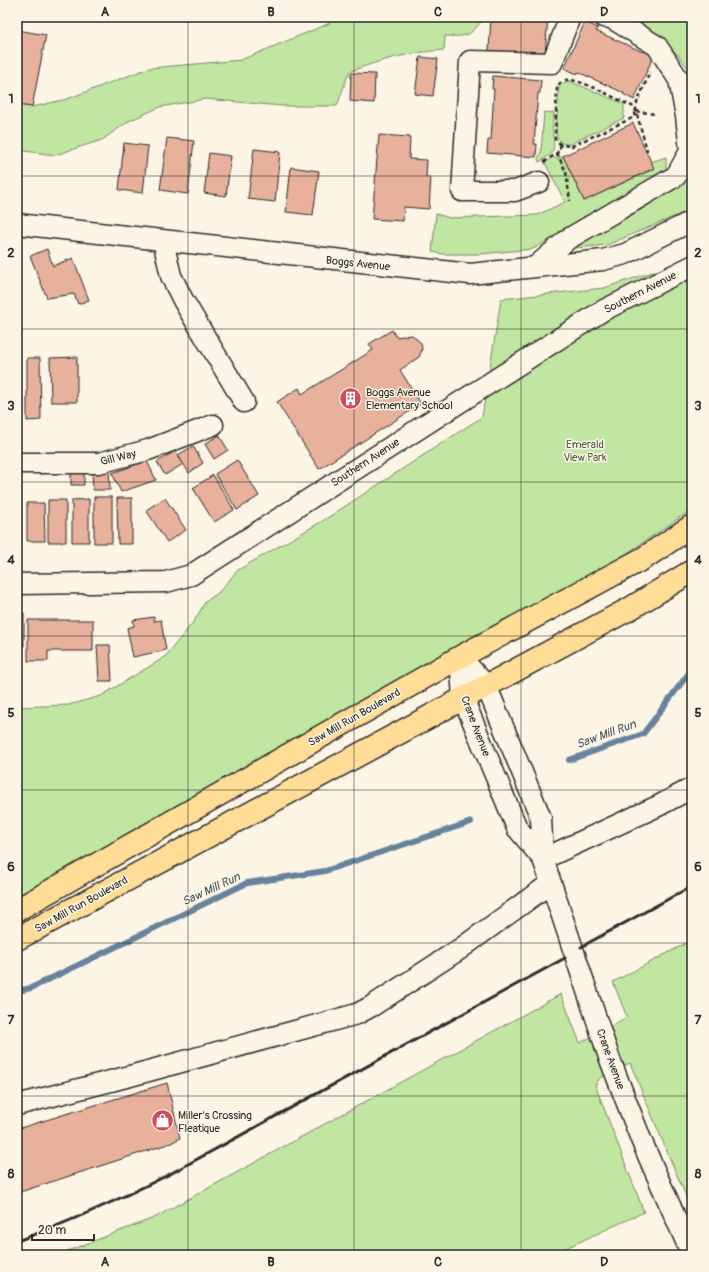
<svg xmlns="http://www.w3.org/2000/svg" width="709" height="1272" font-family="Pangolin,sans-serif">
<rect width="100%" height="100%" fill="#fcf5e5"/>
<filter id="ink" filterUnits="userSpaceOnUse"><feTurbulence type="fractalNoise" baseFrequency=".025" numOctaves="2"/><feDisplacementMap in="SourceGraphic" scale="8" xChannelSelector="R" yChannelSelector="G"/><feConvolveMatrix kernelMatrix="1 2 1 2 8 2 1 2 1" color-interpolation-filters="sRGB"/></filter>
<g filter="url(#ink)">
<path fill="#c1e6a1" stroke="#768866" d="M 329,17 L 485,17 C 469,36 470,37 445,36 L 444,50 C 411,52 379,60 349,72 L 337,106 L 282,106 L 205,99 L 160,107 L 129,121 L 102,140 L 55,155 L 17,150 L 17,105 L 32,107 L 67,99 L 149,68 L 241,60 L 330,23 Z
M 631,17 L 692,17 L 692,75 C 679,51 654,31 631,17 Z
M 569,81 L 624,104 L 624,118 L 570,144 C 562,145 557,140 556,132 L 559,88 L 561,84 Z
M 544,112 L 554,113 C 553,120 552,129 553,136 C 555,152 554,153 539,162 L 538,158 L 541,152 Z
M 563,156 L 584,201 L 654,169 L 651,162 L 666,157 L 666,170 L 651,183 L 533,249 L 480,254 L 442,254 L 432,252 L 436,214 L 450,218 L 537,215 L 565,202 L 545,163 L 553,157 L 557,159 Z
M 692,171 L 692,209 L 607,245 L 575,248 L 574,246 C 613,224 661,204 692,171 Z
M 692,259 L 692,509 L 623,556 L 17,896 L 17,707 L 69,705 L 101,696 L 165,657 L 195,620 L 205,602 L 218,593 L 238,570 L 321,522 L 482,417 L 501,299 L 604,288 Z
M 692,940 L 692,1211 L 630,1063 L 600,1078 L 595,1085 L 644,1212 L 551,1255 L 57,1255 L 154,1218 L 561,994 L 580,1043 L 627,1017 L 613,982 Z"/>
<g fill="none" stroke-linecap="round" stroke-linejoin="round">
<path stroke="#66839d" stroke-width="6" d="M 569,760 L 643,734 L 692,669
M 17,991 L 31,988 L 247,883 L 325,871 L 471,822"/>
</g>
<path fill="#e7b19c" stroke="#2b2b2b" d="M 491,17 L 548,17 L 545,55 L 489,51 Z
M 585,22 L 598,28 L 596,31 L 643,52 L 644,51 L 654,55 L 634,100 L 623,94 L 624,93 L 578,72 L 577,74 L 564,68 Z
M 17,30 L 46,35 L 32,107 L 17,105 Z
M 420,57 L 438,59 L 433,96 L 415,94 Z
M 351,73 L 375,74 L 374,103 L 350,101 Z
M 493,76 L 541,80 L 540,93 L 538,93 L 534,144 L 537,144 L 536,157 L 487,153 L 488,140 L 491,140 L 494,89 L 492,89 Z
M 633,123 L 654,168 L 584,201 L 563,156 Z
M 379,135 L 410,137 L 409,159 L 427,160 L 426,177 L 431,177 L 429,209 L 404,207 L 403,221 L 372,219 Z
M 167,138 L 194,141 L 188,194 L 160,190 Z
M 124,143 L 148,146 L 143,193 L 119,190 Z
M 254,149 L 280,152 L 275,202 L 248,199 Z
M 209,153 L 231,156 L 226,196 L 204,193 Z
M 17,163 L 22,163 L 20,186 L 17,185 Z
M 291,167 L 319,171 L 313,215 L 286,212 Z
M 47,249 L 53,266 L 73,258 L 89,300 L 78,304 L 74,294 L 47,298 L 30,256 Z
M 392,330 L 396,337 L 412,335 L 421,343 L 422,349 L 419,357 L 400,370 L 421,404 L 319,469 L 277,402 L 299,388 L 302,394 L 373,350 L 369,344 Z
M 77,357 L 77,402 L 51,402 L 50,358 Z
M 27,358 L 40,358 L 41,420 L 27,421 Z
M 219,435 L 228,450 L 214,459 L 205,444 Z
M 193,446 L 203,463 L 189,473 L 178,455 Z
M 175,451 L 183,464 L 165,475 L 157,462 Z
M 237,460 L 259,496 L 237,510 L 215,474 Z
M 147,461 L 156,480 L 121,492 L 112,473 Z
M 109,470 L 110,490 L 93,490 L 92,471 Z
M 71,473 L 84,473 L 84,485 L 71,485 Z
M 213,475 L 234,510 L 214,522 L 193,488 Z
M 17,495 L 21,495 L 21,543 L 17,543 Z
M 94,497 L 112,497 L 112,543 L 94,543 Z
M 117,498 L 132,498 L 132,544 L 118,544 Z
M 165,498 L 186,530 L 167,542 L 146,510 Z
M 89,499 L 89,542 L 72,542 L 72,500 Z
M 48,500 L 66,500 L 66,542 L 48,542 Z
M 27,503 L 44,503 L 45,541 L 27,541 Z
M 17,613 L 24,613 L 24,646 L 17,646 Z
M 154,617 L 154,621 L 161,620 L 166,650 L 133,657 L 127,628 L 134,626 L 133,620 Z
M 28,620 L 93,620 L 93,651 L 48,651 L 48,661 L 28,661 Z
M 97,645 L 110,645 L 112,681 L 99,681 Z
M 167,1083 L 180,1138 L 171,1143 L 17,1193 L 17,1129 Z"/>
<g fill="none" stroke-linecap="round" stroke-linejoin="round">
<defs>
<path id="minor" d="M 539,182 L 515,191 L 462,191 L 470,61 L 552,63 L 570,17
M 17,224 L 470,274 L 603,260 L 625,254 L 692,221
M 163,241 L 171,276 L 183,300 L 244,402
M 535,267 L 568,239 L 676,176 L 690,151 L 686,116 L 679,80 L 657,46 L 611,18 L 604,17
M 17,463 L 99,463 L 148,450 L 213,425
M 17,584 L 166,582 L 191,575 L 602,311 L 692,266
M 460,657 L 486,685 L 541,818 L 543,859 L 609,1057 L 642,1142 L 692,1255
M 460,657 L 463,698 L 517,828 L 543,859
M 543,859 L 658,806 L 692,788
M 17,1105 L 130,1076 L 357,1014 L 372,1006 L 460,949 L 551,883"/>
<path id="highway" d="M 17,910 L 460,657 L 644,558 L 692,526
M 17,939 L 631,608 L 692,571"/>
</defs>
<use href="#minor" stroke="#2b2b2b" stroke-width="23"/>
<use href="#highway" stroke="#2b2b2b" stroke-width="25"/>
<path stroke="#2b2b2b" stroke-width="2.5" stroke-dasharray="4 3" stroke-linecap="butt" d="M 687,17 L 692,29
M 565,80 C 578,77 618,100 632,106 L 636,111
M 561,82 L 557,87 L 555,135 L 555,139 L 561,145
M 636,111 L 654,114
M 645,150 L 647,150 L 636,111 L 636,105 L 650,72
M 557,153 L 566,172 L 570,201
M 544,162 L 557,153 L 561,145 L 572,146 L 630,119 L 634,117 L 636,111"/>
<use href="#minor" stroke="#fcf5e5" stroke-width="20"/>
<use href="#highway" stroke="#ffdd96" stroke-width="22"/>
<path stroke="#2b2b2b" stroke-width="3" d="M 581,947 L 692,886
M 17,1241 C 70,1222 120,1199 170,1174 L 565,958"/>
</g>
</g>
<path fill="none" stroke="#2b2b2b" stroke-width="1" stroke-opacity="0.55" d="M 188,17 L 188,1255M 354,17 L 354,1255M 521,17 L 521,1255M 17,176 L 692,176M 17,329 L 692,329M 17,482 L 692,482M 17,636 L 692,636M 17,790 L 692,790M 17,943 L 692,943M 17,1096 L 692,1096"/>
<defs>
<symbol id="building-disc" viewBox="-11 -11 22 22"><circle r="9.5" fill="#d1495b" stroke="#fcf5e5"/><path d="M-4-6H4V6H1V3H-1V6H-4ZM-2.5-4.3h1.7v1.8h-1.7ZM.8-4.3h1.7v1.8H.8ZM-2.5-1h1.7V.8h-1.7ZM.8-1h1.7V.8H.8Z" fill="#fff"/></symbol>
<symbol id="shop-disc" viewBox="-11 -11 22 22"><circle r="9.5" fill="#d1495b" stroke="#fcf5e5"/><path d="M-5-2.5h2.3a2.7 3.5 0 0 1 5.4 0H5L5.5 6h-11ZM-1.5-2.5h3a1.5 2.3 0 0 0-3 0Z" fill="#fff"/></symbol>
</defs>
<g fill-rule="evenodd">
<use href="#building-disc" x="338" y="386" width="25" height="25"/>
<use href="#shop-disc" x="150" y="1108" width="25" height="25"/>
</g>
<g text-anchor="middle" stroke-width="3" stroke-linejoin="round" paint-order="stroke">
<g font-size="11" fill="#2b2b2b" stroke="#fcf5e5">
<text transform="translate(358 263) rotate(6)" y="4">Boggs Avenue</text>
<text transform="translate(640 292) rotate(-27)" y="4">Southern Avenue</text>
<text transform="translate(118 457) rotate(-14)" y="4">Gill Way</text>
<text transform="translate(365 462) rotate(-33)" y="4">Southern Avenue</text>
<text transform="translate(354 717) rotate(-30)" y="4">Saw Mill Run Boulevard</text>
<text transform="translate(476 726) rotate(69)" y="4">Crane Avenue</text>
<text transform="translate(81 904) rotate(-29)" y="4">Saw Mill Run Boulevard</text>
<text transform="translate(611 1059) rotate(70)" y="4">Crane Avenue</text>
</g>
<g font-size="11" fill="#2b2b2b" stroke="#fcf5e5" text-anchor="start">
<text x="366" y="396">Boggs Avenue<tspan x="366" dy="13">Elementary School</tspan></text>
<text x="178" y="1119">Miller's Crossing<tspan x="178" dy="13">Fleatique</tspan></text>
</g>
<g font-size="11" fill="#505a48" stroke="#fcf5e5">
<text x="585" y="448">Emerald<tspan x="585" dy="13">View Park</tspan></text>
</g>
<g font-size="12" font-style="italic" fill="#495764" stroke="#fcf5e5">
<text transform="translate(606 734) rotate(-20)" y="4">Saw Mill Run</text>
<text transform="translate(211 889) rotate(-25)" y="4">Saw Mill Run</text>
</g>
</g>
<rect width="709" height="1272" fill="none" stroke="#fcf5e5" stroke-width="44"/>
<path d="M32 1234v6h62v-6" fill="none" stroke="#2b2b2b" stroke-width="2"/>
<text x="38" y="1234" font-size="12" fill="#2b2b2b" stroke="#fcf5e5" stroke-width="3" paint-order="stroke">20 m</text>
<rect x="22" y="22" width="665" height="1228" fill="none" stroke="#2b2b2b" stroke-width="1.5"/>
<g font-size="13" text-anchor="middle" font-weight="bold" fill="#2b2b2b">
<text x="105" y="16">A</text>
<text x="271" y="16">B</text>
<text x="438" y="16">C</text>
<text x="604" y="16">D</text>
<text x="11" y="103">1</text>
<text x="698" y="103">1</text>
<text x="11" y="257">2</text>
<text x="698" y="257">2</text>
<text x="11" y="410">3</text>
<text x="698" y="410">3</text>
<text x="11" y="564">4</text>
<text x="698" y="564">4</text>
<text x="11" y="717">5</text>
<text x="698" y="717">5</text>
<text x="11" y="871">6</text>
<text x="698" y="871">6</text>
<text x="11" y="1024">7</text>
<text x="698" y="1024">7</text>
<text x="11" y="1178">8</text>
<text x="698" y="1178">8</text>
<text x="105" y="1266">A</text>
<text x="271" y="1266">B</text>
<text x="438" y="1266">C</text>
<text x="604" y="1266">D</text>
</g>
</svg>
